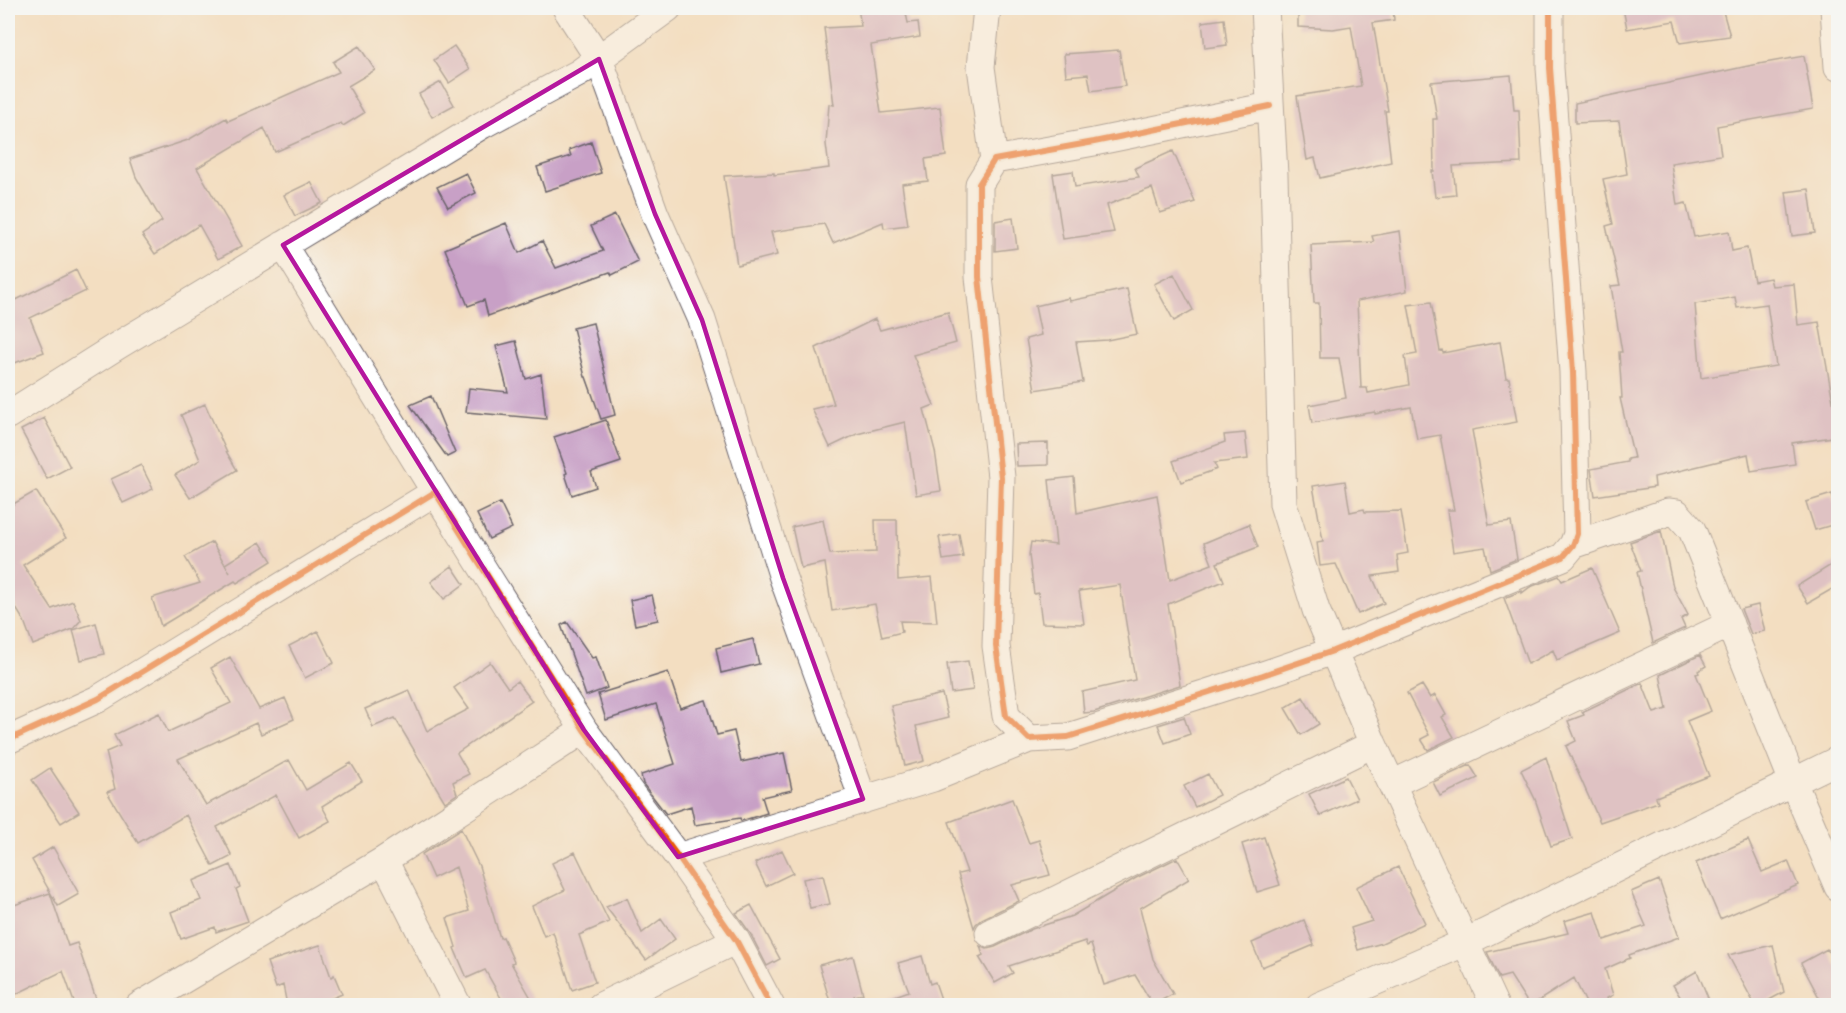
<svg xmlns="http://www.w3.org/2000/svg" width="1846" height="1013" font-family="Itim,sans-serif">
<rect width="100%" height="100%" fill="#f6f6f2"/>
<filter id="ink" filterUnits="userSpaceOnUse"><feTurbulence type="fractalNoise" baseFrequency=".0167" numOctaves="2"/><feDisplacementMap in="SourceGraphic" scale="12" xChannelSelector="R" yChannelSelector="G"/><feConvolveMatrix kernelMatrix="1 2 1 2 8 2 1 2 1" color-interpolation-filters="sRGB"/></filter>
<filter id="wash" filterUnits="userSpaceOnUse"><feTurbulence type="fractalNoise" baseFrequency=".008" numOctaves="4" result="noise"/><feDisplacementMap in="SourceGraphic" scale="24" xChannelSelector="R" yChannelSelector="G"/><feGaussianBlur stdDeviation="1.35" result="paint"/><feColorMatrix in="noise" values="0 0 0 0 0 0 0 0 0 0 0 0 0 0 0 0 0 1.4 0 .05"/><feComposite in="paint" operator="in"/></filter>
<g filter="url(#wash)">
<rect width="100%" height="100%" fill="#f3dec1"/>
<g id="blocks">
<path fill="#c8a0c6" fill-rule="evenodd" d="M 858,8 L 905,8 L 908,23 L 918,22 L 920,37 L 871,45 L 881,113 L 940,107 L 946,156 L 925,159 L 928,181 L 902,184 L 908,225 L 884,228 L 883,222 L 833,243 L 824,224 L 771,232 L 777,255 L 737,265 L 724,176 L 774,173 L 774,175 L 829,168 L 826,144 L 829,104 L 834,105 L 824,28 L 861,26 Z
M 1298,8 L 1393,8 L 1394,20 L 1373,23 L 1388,111 L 1385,111 L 1391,162 L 1320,178 L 1315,158 L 1307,160 L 1297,96 L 1361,86 L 1351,26 L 1333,29 L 1298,27 Z
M 1623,8 L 1722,8 L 1730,36 L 1680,43 L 1674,21 L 1627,29 Z
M 1224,19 L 1227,45 L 1205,48 L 1202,22 Z
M 359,46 L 375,70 L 348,86 L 364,113 L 343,126 L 341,123 L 275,152 L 264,128 L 197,168 L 242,246 L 218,259 L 199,225 L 155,254 L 142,235 L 162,221 L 136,177 L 130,159 L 188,140 L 226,118 L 228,121 L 339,72 L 333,62 Z
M 454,46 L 470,69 L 449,83 L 434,60 Z
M 1119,50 L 1125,86 L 1091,91 L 1088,74 L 1066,76 L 1064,54 Z
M 1804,56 L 1813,109 L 1717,126 L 1721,155 L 1671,163 L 1677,205 L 1686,203 L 1694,237 L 1729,231 L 1732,251 L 1747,248 L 1754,281 L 1770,278 L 1772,286 L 1794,284 L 1798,325 L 1819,322 L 1839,436 L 1792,443 L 1795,464 L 1751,471 L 1748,454 L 1654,477 L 1655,487 L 1595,496 L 1591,469 L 1628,462 L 1628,459 L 1634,458 L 1620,398 L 1622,398 L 1619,352 L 1622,352 L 1611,286 L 1620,285 L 1606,226 L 1613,224 L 1603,179 L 1627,174 L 1619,121 L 1575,123 L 1575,103 L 1753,65 ZM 1735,297 L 1737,308 L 1767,304 L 1776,366 L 1701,378 L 1695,304 Z
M 1511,75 L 1514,110 L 1519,110 L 1521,163 L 1453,166 L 1456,195 L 1435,197 L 1432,171 L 1434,171 L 1433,119 L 1437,119 L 1431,82 Z
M 441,82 L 454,105 L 432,117 L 419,94 Z
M 591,142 L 601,173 L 545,191 L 537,167 L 571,156 L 569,150 Z
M 1173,151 L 1195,202 L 1160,213 L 1152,188 L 1107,205 L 1114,232 L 1063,239 L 1053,174 L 1073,171 L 1075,187 L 1139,177 L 1135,168 Z
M 466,173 L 476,193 L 448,207 L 437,187 Z
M 311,182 L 322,203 L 295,216 L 284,195 Z
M 1809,189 L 1815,233 L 1792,236 L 1786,192 Z
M 615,215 L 638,262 L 612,275 L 610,272 L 488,316 L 484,300 L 468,306 L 445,249 L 506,223 L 519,253 L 542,241 L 556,268 L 603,251 L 591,226 Z
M 1013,218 L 1017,248 L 995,251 L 995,221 Z
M 1400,231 L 1407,291 L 1357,301 L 1361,388 L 1367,388 L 1368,393 L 1409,385 L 1405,356 L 1417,354 L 1408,305 L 1431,302 L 1440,351 L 1442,350 L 1443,353 L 1500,342 L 1506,378 L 1509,378 L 1517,422 L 1472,430 L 1489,525 L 1511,522 L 1517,559 L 1490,570 L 1485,547 L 1453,552 L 1447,510 L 1454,510 L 1440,435 L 1417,439 L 1411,407 L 1375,414 L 1375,412 L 1312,423 L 1309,405 L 1346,398 L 1339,358 L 1320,358 L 1319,303 L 1314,303 L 1311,245 L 1374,242 L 1372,236 Z
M 76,270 L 86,291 L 30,318 L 44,352 L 12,364 L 8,352 L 8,304 Z
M 1174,274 L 1193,310 L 1174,321 L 1154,284 Z
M 1127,289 L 1137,334 L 1107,340 L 1076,342 L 1083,382 L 1035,390 L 1026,339 L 1041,335 L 1035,306 L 1069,298 L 1070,301 Z
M 948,312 L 956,343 L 913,355 L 934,405 L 924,409 L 935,451 L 941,491 L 916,495 L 905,422 L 857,434 L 830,447 L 812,409 L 834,404 L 816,348 L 875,319 L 880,330 Z
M 593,323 L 615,415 L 601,419 L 586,377 L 585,377 L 573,328 Z
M 516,341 L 526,379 L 541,374 L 546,419 L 466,412 L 469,388 L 508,392 L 496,346 Z
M 431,396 L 455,453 L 447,457 L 410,405 Z
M 205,404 L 227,453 L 237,470 L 190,498 L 175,475 L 200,460 L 181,415 Z
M 44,418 L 70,467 L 47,479 L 21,430 Z
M 606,420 L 621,462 L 591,472 L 596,487 L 572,495 L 565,474 L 567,473 L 554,437 Z
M 1245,433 L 1248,459 L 1214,463 L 1217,469 L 1181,482 L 1173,461 L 1225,442 L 1224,435 Z
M 1048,443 L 1048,465 L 1017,466 L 1016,444 Z
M 141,465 L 153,489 L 123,503 L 111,479 Z
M 1074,477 L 1077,513 L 1157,495 L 1170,580 L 1212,564 L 1204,543 L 1249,524 L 1258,547 L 1217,563 L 1224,581 L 1168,604 L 1180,685 L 1094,712 L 1084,713 L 1082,692 L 1135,680 L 1120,585 L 1079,591 L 1084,624 L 1042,623 L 1038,593 L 1034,594 L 1029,555 L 1031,542 L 1056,545 L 1049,480 Z
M 1345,481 L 1350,512 L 1364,509 L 1365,512 L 1401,511 L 1408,553 L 1397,555 L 1399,572 L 1372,576 L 1384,603 L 1358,614 L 1336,564 L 1320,566 L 1317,542 L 1323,541 L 1313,486 Z
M 36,491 L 66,538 L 23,565 L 52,609 L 73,601 L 81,620 L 73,629 L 33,645 L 24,621 L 8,595 L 8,507 Z
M 1832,494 L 1839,516 L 1839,523 L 1815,530 L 1806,502 Z
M 500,503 L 512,528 L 489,539 L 477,514 Z
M 823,520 L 830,554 L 876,552 L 875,520 L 897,520 L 898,580 L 932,577 L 937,622 L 900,621 L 902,632 L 882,637 L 875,604 L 832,611 L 825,563 L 801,568 L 792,527 Z
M 1661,531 L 1673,587 L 1688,615 L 1681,619 L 1685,628 L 1653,643 L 1637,572 L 1641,571 L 1630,542 Z
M 959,534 L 963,557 L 943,560 L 939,537 Z
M 212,542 L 230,573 L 225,564 L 260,542 L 272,561 L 237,583 L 235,581 L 161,626 L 152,598 L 200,583 L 185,557 Z
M 1839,560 L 1839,585 L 1808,603 L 1797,586 Z
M 452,566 L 464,584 L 444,599 L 431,582 Z
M 1592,568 L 1620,633 L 1557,660 L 1553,650 L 1528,664 L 1504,598 L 1522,591 L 1522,593 L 1530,587 L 1559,576 L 1562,581 Z
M 652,595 L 658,620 L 635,625 L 630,600 Z
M 1758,605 L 1765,631 L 1751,634 L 1741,609 Z
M 567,622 L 592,658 L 596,657 L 607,688 L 586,696 L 561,625 Z
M 96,623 L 104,654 L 81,660 L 73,630 Z
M 318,631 L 334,663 L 305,678 L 289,646 Z
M 753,639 L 759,664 L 721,673 L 716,648 Z
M 1700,655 L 1706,666 L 1698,671 L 1699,673 L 1696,674 L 1711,711 L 1687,721 L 1709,776 L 1656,797 L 1658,802 L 1600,822 L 1566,746 L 1576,741 L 1568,721 L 1584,715 L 1582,712 L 1642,683 L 1654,713 L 1667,709 L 1660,675 Z
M 230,657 L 259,709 L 285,698 L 294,719 L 261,734 L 256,723 L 178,759 L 206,805 L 289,760 L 306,790 L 351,763 L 362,781 L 322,806 L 330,821 L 299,838 L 276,795 L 217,827 L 232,856 L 213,866 L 186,815 L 138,843 L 107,792 L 115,789 L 106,752 L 120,746 L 114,735 L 159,713 L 168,732 L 231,703 L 211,668 Z
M 968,661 L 973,690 L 951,693 L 947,664 Z
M 490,662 L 508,688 L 517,681 L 532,701 L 457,753 L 469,774 L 453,782 L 457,794 L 445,802 L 395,718 L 373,727 L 365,709 L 409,690 L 427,731 L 469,709 L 454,688 Z
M 668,672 L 680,708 L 706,700 L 717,735 L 734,731 L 741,762 L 784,753 L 792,790 L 762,797 L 767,813 L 741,821 L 740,818 L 695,825 L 691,806 L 666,814 L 643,784 L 641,775 L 675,764 L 656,704 L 606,720 L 598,694 Z
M 1422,685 L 1430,698 L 1435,695 L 1446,715 L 1442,717 L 1454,737 L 1428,750 L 1421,739 L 1429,735 L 1407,693 Z
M 942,694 L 948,718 L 916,726 L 924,761 L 905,766 L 891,706 Z
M 1303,697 L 1319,724 L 1301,735 L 1285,708 Z
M 1184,717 L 1190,734 L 1165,743 L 1158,725 Z
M 1546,757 L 1572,839 L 1551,846 L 1535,799 L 1521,770 Z
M 1470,765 L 1478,778 L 1440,796 L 1433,782 Z
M 50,768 L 79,812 L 61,823 L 32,780 Z
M 1208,774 L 1219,795 L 1195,807 L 1184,786 Z
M 1346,777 L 1357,799 L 1320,816 L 1309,794 Z
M 1012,799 L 1029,843 L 1039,840 L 1050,875 L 1012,885 L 1019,901 L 982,919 L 976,924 L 974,928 L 958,874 L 967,872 L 949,822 Z
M 461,829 L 479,866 L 500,938 L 503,937 L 514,962 L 511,963 L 535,1005 L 505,1005 L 485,970 L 467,978 L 454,948 L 456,947 L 447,918 L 469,911 L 456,867 L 433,878 L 422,854 Z
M 1264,837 L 1280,885 L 1257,892 L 1242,844 Z
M 1748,840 L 1762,872 L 1788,861 L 1798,885 L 1720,919 L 1696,863 Z
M 53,847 L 79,894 L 58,906 L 32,860 Z
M 782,850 L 793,873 L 766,886 L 755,863 Z
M 575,852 L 609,922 L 579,935 L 595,982 L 572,990 L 553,932 L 544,936 L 532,906 L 565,890 L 552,863 Z
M 1177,858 L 1189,879 L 1140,908 L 1153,959 L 1173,994 L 1153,1005 L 1135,975 L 1104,985 L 1091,944 L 1087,946 L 1085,941 L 1009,966 L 1013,973 L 995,983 L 979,957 L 983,955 L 980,946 L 987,949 L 995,947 L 1032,929 L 1072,916 L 1136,878 Z
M 231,865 L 240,887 L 236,889 L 248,921 L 216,932 L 215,927 L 181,939 L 171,912 L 201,900 L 193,881 Z
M 1398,867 L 1425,923 L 1382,943 L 1358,950 L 1351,928 L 1372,921 L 1356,887 Z
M 823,875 L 830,904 L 810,908 L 803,879 Z
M 1659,880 L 1679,937 L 1629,955 L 1630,958 L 1605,969 L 1613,995 L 1607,998 L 1610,1005 L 1587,1005 L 1574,978 L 1532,1005 L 1529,1005 L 1510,975 L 1499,978 L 1487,952 L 1568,933 L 1564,921 L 1595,912 L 1604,940 L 1646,926 L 1631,892 Z
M 50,893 L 68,946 L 77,943 L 98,1005 L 75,1005 L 63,971 L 8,998 L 8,907 Z
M 627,898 L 642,933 L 661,919 L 675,939 L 646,960 L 606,907 Z
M 751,905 L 780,959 L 767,966 L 750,933 L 736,913 Z
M 1304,920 L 1314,945 L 1262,967 L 1252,943 Z
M 320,945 L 331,977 L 334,975 L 342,994 L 316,1005 L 287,1005 L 283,985 L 276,988 L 267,962 Z
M 1773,945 L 1784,992 L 1760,1005 L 1755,1005 L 1728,955 Z
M 1827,949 L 1839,970 L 1839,1005 L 1823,1005 L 1801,963 Z
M 853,956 L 863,994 L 854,996 L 857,1005 L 831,1005 L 819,965 Z
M 922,956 L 930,984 L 935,982 L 943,1005 L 878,1005 L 878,1002 L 909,991 L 898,963 Z
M 1697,971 L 1711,1005 L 1685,1005 L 1673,985 Z"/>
</g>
</g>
<g filter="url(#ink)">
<use href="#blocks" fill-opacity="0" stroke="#6b646a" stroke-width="1.5"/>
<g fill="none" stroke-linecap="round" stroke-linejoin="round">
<defs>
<path id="street" d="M 566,8 L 599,59 L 655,214 L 702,320 L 783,578 L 863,799
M 987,8 L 981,67 L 994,160
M 1265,8 L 1274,175 L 1283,504 L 1316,610 L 1373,744 L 1495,1006
M 1834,8 L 1838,67
M 1270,106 L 1094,142 L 994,160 L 979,184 L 979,277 L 1001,477 L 996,646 L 1006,716 L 1029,739 L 1068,737 L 1263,675 L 1333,651 L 1563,557 L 1573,545 L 1577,534 L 1573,372 L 1550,68 L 1550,8
M 283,245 L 435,492
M 8,415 L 117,346 L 482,125 L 579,73 L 668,8
M 1573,545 L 1668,512 L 1677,513 L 1692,530 L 1793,782 L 1838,887
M 8,740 L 98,699 L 435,492 L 584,730 L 678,857 L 736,940 L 771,1006
M 1392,784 L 1730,624
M 678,857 L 933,778 L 1029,739
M 384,860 L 458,1006
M 989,933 L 1373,744
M 139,1006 L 384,860 L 584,730
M 601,1006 L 736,940
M 1319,1006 L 1466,942 L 1838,760"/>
</defs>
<use href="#street" stroke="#6b646a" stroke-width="29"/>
<use href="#street" stroke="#fff" stroke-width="27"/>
<defs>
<path id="cycleway" d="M 1270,106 L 1094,142 L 994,160 L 979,184 L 979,277 L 1001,477 L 996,646 L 1006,716 L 1029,739 L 1068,737 L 1263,675 L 1333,651 L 1563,557 L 1573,545 L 1577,534 L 1573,372 L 1550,68 L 1550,8
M 8,740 L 98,699 L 435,492 L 584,730 L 678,857 L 736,940 L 771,1006"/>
</defs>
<use href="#cycleway" stroke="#f6f6f2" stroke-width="10"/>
<use href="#cycleway" stroke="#e8590c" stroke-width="6"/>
</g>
</g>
<path d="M0 0H1846V1013H0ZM 599,59 L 655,214 L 702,320 L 783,578 L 863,799 L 678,857 L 584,730 L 283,245 Z" fill="#f3dec1" fill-opacity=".55" fill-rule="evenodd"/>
<path fill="none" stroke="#b5179e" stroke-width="4.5" stroke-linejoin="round" d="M 599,59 L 655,214 L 702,320 L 783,578 L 863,799 L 678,857 L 584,730 L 283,245 Z"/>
<rect width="1846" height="1013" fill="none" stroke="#f6f6f2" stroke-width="30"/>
</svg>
